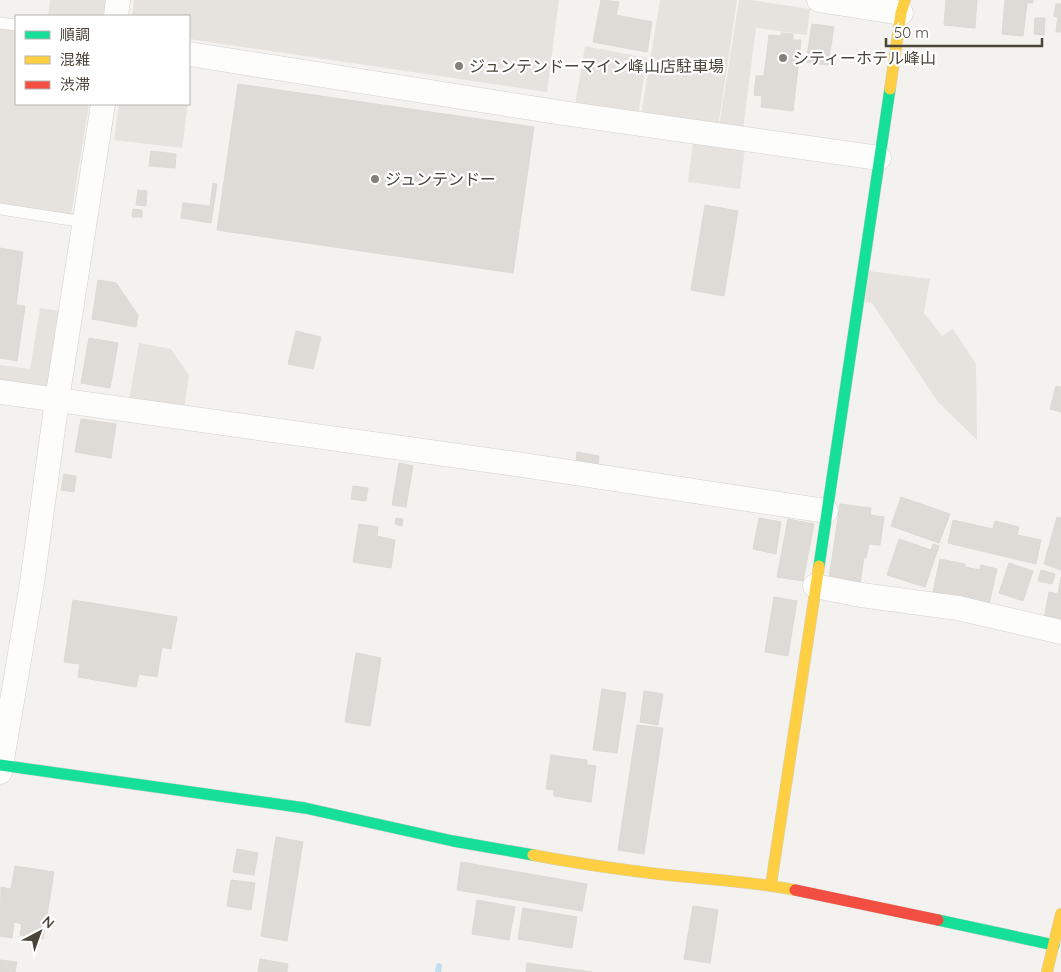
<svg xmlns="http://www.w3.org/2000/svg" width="1061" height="972" font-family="Quicksand,'Noto Sans JP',sans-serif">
<rect width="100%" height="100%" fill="#f4f2ee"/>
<path fill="#e6e3df" d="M 50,0 L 108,0 L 105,16 L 48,16 Z
M 134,0 L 559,0 L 547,92 L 189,39 L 189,16 L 132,16 Z
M 660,0 L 737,0 L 718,128 L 641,115 Z
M 739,0 L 750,0 L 810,9 L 807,35 L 756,28 L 743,130 L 719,127 Z
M 0,28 L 16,31 L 16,104 L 89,104 L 71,216 L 0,205 Z
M 585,46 L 647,58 L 638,116 L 575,105 Z
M 119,104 L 188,104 L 182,148 L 114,140 Z
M 693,141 L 745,148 L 740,189 L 688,182 Z
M 869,271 L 930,279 L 924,313 L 942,336 L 953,329 L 976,364 L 977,440 L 938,402 L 872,303 L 865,302 Z
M 40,308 L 61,311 L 47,393 L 0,387 L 0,365 L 30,369 Z
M 139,343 L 171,349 L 189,375 L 184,409 L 129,400 Z"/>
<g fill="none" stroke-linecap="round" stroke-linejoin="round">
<path stroke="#c0ddf1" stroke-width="6" d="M 438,972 L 439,966"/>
</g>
<path fill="#dedbd6" stroke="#dcd9d4" d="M 601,0 L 619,2 L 616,15 L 652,22 L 647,52 L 593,42 Z
M 946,0 L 977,0 L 975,28 L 944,25 Z
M 1005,0 L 1033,0 L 1033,3 L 1027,3 L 1023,36 L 1002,34 Z
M 1056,4 L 1061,4 L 1061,32 L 1056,32 L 1058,17 L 1054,16 Z
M 1035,18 L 1045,18 L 1044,35 L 1034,34 Z
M 812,24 L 834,27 L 828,65 L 806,62 Z
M 781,33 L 793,34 L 793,40 L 801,40 L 793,111 L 761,107 L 762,96 L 754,95 L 756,76 L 764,76 L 769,35 L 781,36 Z
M 238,84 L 534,127 L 513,273 L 217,230 Z
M 151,151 L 176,154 L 175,168 L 149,166 Z
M 213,183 L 217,184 L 211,223 L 181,218 L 183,203 L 210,206 Z
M 138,190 L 147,191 L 146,206 L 136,205 Z
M 705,205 L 738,211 L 724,296 L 691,290 Z
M 133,209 L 142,210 L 142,217 L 132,217 Z
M 0,248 L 23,252 L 16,305 L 25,306 L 17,361 L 0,358 Z
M 98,280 L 116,283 L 138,315 L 136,327 L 92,319 Z
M 296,331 L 321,337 L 313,369 L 288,364 Z
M 89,338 L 118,343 L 110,388 L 81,383 Z
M 1056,386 L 1061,387 L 1061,412 L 1050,409 Z
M 81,419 L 116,424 L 111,458 L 75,452 Z
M 577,452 L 599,456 L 598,466 L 576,462 Z
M 399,463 L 413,466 L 406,507 L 392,505 Z
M 64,474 L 76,476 L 74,492 L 61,490 Z
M 353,486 L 368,488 L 366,501 L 351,499 Z
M 901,497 L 950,514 L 939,543 L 891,526 Z
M 840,504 L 871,508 L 870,515 L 884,517 L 880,545 L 869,544 L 866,558 L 864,557 L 860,584 L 829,579 Z
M 1057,517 L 1061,518 L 1061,570 L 1044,564 Z
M 396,518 L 403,519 L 402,526 L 395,524 Z
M 759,518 L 781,522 L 776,554 L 753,549 Z
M 788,519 L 814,524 L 803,581 L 777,577 Z
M 953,520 L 993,529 L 995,521 L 1019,527 L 1017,535 L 1041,540 L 1036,564 L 948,543 Z
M 359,524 L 378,527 L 377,536 L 395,540 L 391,568 L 353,562 Z
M 899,539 L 931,550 L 933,544 L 939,546 L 925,587 L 887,575 Z
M 940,559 L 965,564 L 965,567 L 980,570 L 981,565 L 997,569 L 989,604 L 933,592 Z
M 1009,563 L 1033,571 L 1023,601 L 999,593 Z
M 1041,570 L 1055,574 L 1052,584 L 1038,581 Z
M 1061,577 L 1061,623 L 1044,619 L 1049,592 L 1058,594 Z
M 774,597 L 797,601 L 788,656 L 765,652 Z
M 73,600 L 177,617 L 171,649 L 162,647 L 157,677 L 139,674 L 136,687 L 78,677 L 80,664 L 64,662 Z
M 356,653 L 381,658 L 370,726 L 345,722 Z
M 602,689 L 626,693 L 617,753 L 593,750 Z
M 644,691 L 663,694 L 658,725 L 640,722 Z
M 637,725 L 663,728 L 644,854 L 618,850 Z
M 551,755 L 587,760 L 587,765 L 596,766 L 591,802 L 554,796 L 554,790 L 546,789 Z
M 276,837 L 303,842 L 287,941 L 261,936 Z
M 237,849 L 258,853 L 254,875 L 233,872 Z
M 461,862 L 587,884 L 582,911 L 457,890 Z
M 15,866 L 54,872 L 43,939 L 20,935 L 22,924 L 14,922 L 12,938 L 0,936 L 1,887 L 11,889 Z
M 231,880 L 255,883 L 251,910 L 227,906 Z
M 477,900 L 515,907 L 509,940 L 472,934 Z
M 693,906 L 718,910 L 710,963 L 684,959 Z
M 523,908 L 577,917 L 572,948 L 518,939 Z
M 260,959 L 288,964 L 287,972 L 258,972 Z
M 0,960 L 17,962 L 15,972 L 0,972 Z
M 527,963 L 592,972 L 526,972 Z"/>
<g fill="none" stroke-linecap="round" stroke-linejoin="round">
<defs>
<path id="lane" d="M 0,23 L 16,25
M 0,209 L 84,222"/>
<path id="street" d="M 819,0 L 901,13
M 116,16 L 118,0
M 189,54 L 563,113 L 879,158
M 0,392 L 509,463 L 826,511
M 815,586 L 861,595 L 958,608 L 1061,632
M 0,772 L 32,583 L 57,400 L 103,104"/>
<path id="fast" d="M 819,566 L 890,89
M 0,765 L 305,808 L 453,841 L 533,855
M 938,920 L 1054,945"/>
<path id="slow" d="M 890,89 L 901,13 L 905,0
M 533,855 C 575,863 616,869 658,874 C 704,879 750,881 795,890
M 771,885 L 819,566
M 1047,972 L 1061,914"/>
<path id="jam" d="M 795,890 L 938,920"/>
</defs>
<use href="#lane" stroke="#d2d0cb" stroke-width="12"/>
<use href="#street" stroke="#d2d0cb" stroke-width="25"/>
<use href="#fast" stroke="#d3cfc5" stroke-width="12"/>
<use href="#slow" stroke="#d3cfc5" stroke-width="12"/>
<use href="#jam" stroke="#d3cfc5" stroke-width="12"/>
<use href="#lane" stroke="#fdfdfc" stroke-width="11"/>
<use href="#street" stroke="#fdfdfc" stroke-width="24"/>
<use href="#fast" stroke="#16e098" stroke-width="11"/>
<use href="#slow" stroke="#ffcf43" stroke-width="11"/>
<use href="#jam" stroke="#f24e42" stroke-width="11"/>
</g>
<g fill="#868178" stroke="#fff" stroke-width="2">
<circle cx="783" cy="58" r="5"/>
<circle cx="459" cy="66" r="5"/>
<circle cx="375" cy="179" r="5"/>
</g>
<g text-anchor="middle" stroke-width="4.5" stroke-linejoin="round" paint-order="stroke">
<g font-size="16" fill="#4b4439" stroke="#fff" text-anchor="start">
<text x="793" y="64">シティーホテル峰山</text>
<text x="469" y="72">ジュンテンドーマイン峰山店駐車場</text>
<text x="385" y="185">ジュンテンドー</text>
</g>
</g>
<rect x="15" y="15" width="175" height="90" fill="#ffffff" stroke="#b7b4b0"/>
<rect x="25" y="31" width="25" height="8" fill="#16e098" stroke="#b7b4b0"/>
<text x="60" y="40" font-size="15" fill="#4b4439">順調</text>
<rect x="25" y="56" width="25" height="8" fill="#ffcf43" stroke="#b7b4b0"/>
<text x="60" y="65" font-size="15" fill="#4b4439">混雑</text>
<rect x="25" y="81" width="25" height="8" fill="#f24e42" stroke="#b7b4b0"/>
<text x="60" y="90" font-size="15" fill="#4b4439">渋滞</text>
<g transform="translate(40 932) rotate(41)" stroke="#ffffff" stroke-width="4" paint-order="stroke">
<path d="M0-4L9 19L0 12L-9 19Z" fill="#4b4439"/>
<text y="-8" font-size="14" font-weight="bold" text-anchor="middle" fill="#4b4439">N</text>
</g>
<path d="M886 38v8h156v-8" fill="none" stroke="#4b4439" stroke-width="2.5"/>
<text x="894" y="38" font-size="15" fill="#4b4439" stroke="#ffffff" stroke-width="4" paint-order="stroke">50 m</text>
</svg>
